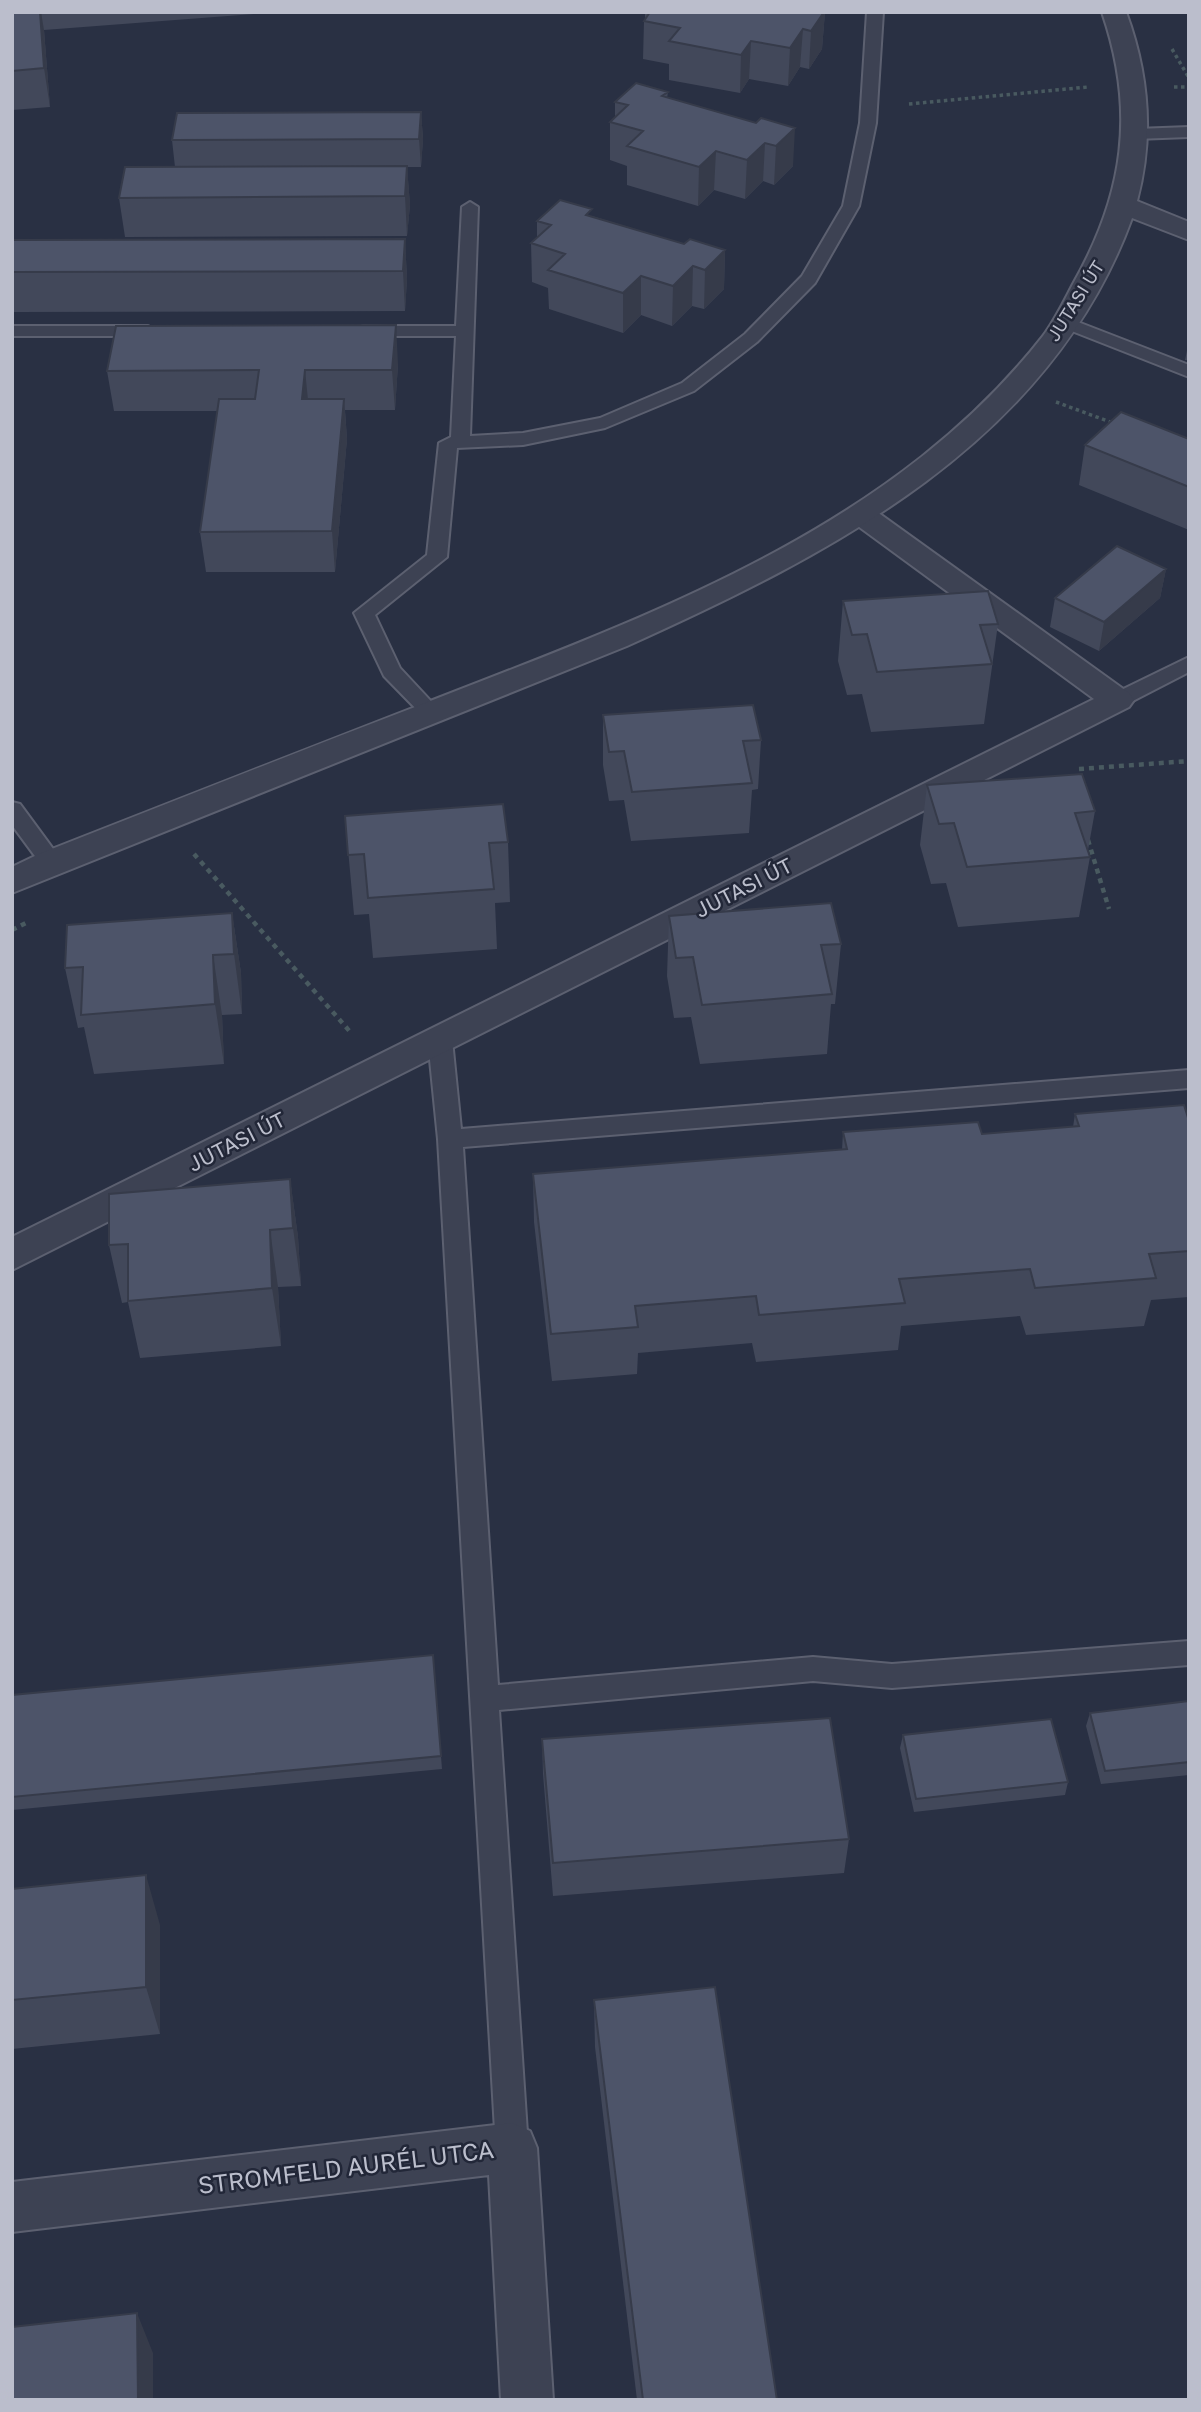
<svg xmlns="http://www.w3.org/2000/svg" width="1201" height="2412" font-family="'Golos Text',sans-serif">
<rect width="100%" height="100%" fill="#293043"/>
<g fill="none" stroke-linecap="round" stroke-linejoin="round">
<defs>
<path id="service" d="M 867,12 L 883,12 L 876,123 L 859,206 L 815,283 L 757,342 L 694,391 L 605,428 L 523,445 L 457,448 L 447,557 L 375,615 L 400,668 L 441,712 L 438,717 L 424,717 L 384,676 L 354,613 L 427,555 L 439,443 L 451,437 L 456,336 L 363,336 L 354,331 L 363,326 L 456,326 L 462,207 L 470,202 L 478,207 L 470,436 L 523,433 L 600,418 L 682,383 L 745,334 L 802,276 L 843,206 L 860,123 Z
M 1189,127 L 1189,137 L 1136,139 L 1128,134 L 1136,129 Z
M 1065,317 L 1189,365 L 1189,377 L 1059,326 L 1056,322 L 1059,318 Z
M 12,326 L 148,326 L 157,331 L 148,336 L 12,336 Z
M 1189,657 L 1189,672 L 1125,705 L 1118,707 L 1108,700 L 1111,695 Z
M 12,802 L 20,804 L 59,857 L 62,862 L 59,867 L 43,867 L 12,825 Z
M 440,1032 L 448,1034 L 452,1040 L 461,1129 L 1189,1070 L 1189,1088 L 463,1147 L 498,1685 L 813,1657 L 892,1664 L 1189,1641 L 1189,1665 L 892,1688 L 813,1681 L 499,1710 L 528,2148 L 523,2159 L 512,2164 L 501,2159 L 496,2148 L 438,1139 L 428,1040 L 432,1034 Z"/>
<path id="minor" d="M 862,506 L 873,509 L 1129,693 L 1134,700 L 1129,707 L 12,1270 L 12,1237 L 1094,699 L 851,521 L 847,515 L 851,509 Z
M 512,2123 L 530,2131 L 537,2148 L 553,2400 L 501,2400 L 489,2175 L 12,2232 L 12,2182 Z"/>
<path id="tertiary" d="M 1102,12 L 1126,12 C 1149,74 1154,137 1137,201 L 1189,222 L 1189,240 L 1132,218 C 1050,443 831,554 627,646 L 12,893 L 12,867 L 39,854 C 164,805 289,755 415,707 C 640,619 889,533 1043,336 C 1055,320 1064,301 1073,284 C 1124,194 1136,111 1102,12 Z"/>
</defs>
<use href="#service" stroke="#5c6070" stroke-width="4"/>
<use href="#minor" stroke="#5c6070" stroke-width="4"/>
<use href="#tertiary" stroke="#5c6070" stroke-width="4"/>
<path stroke="#495a60" stroke-width="3.5" stroke-dasharray="3.5 3.5" stroke-linecap="butt" d="M 1172,49 L 1189,78
M 1174,87 L 1189,87
M 909,104 L 1088,87
M 1056,402 L 1113,423"/>
<path stroke="#495a60" stroke-width="4.5" stroke-dasharray="5 5" stroke-linecap="butt" d="M 1079,769 L 1189,761
M 1088,840 L 1109,909
M 194,854 L 352,1034
M 12,930 L 26,923"/>
<use href="#service" fill="#3d4253" fill-rule="evenodd"/>
<use href="#minor" fill="#3d4253" fill-rule="evenodd"/>
<use href="#tertiary" fill="#3d4253" fill-rule="evenodd"/>
</g>
<path fill="#42485a" d="M 12,12 L 254,12 L 254,14 L 44,30 L 50,107 L 12,110 Z
M 645,12 L 825,12 L 822,49 L 809,69 L 800,67 L 788,86 L 749,79 L 740,93 L 669,80 L 669,64 L 643,59 L 644,21 L 645,20 Z
M 668,92 L 667,98 L 756,123 L 761,118 L 793,166 L 774,185 L 763,181 L 745,199 L 714,190 L 698,206 L 627,185 L 627,166 L 610,160 L 610,122 L 615,117 L 615,102 Z
M 421,112 L 423,139 L 421,167 L 407,167 L 410,205 L 407,236 L 125,237 L 119,198 L 175,167 L 172,140 Z
M 592,216 L 684,244 L 725,250 L 724,289 L 704,309 L 692,306 L 672,326 L 641,315 L 623,333 L 549,309 L 548,288 L 532,282 L 531,243 L 537,237 L 537,221 Z
M 405,239 L 407,279 L 405,311 L 12,312 L 12,240 Z
M 1189,341 L 1189,360 L 1185,360 Z
M 398,364 L 395,410 L 345,410 L 347,439 L 335,572 L 206,572 L 200,532 L 218,411 L 114,411 L 107,371 Z
M 1189,439 L 1189,530 L 1079,485 L 1085,445 Z
M 1166,569 L 1160,598 L 1099,651 L 1050,627 L 1055,598 Z
M 843,601 L 998,624 L 984,724 L 871,732 L 862,694 L 847,695 L 838,661 Z
M 603,715 L 761,740 L 758,789 L 752,790 L 749,833 L 631,841 L 624,800 L 609,801 L 603,765 Z
M 927,785 L 1095,811 L 1088,850 L 1090,857 L 1079,917 L 958,927 L 946,883 L 931,884 L 920,845 Z
M 345,816 L 508,842 L 510,902 L 495,903 L 497,949 L 373,958 L 369,914 L 354,915 Z
M 232,913 L 241,973 L 242,1014 L 222,1015 L 224,1064 L 94,1074 L 84,1027 L 78,1028 L 65,968 Z
M 669,916 L 841,944 L 835,1004 L 831,1004 L 827,1054 L 700,1064 L 691,1017 L 674,1018 L 667,976 Z
M 1075,1114 L 1189,1121 L 1189,1297 L 1151,1300 L 1144,1326 L 1026,1335 L 1020,1316 L 901,1326 L 898,1350 L 756,1362 L 752,1343 L 638,1353 L 637,1374 L 552,1381 L 534,1222 L 533,1174 L 842,1150 L 843,1132 L 982,1134 L 1073,1127 Z
M 290,1179 L 298,1237 L 301,1286 L 278,1287 L 281,1346 L 140,1358 L 128,1302 L 122,1303 L 109,1245 Z
M 433,1655 L 442,1769 L 12,1810 L 12,1695 Z
M 1189,1701 L 1189,1775 L 1101,1784 L 1086,1726 L 1090,1713 Z
M 903,1735 L 1068,1782 L 1065,1795 L 914,1812 L 900,1748 Z
M 542,1739 L 849,1839 L 844,1873 L 553,1896 L 543,1774 Z
M 12,1889 L 160,1925 L 160,2034 L 12,2049 Z
M 594,2000 L 777,2400 L 637,2400 L 595,2047 Z"/>
<path fill="#363b4a" d="M 40,12 L 41,12 L 44,30 L 50,107 L 44,68 Z
M 825,12 L 822,49 L 809,69 L 811,31 Z
M 803,29 L 800,67 L 788,86 L 790,48 Z
M 751,41 L 749,79 L 740,93 L 741,55 Z
M 421,112 L 423,139 L 421,167 L 419,139 Z
M 795,128 L 793,166 L 774,185 L 776,146 Z
M 765,143 L 763,181 L 745,199 L 747,160 Z
M 716,151 L 714,190 L 698,206 L 699,167 Z
M 407,166 L 410,205 L 407,236 L 405,196 Z
M 405,239 L 407,279 L 405,311 L 403,271 Z
M 725,250 L 724,289 L 704,309 L 705,270 Z
M 693,266 L 692,306 L 672,326 L 673,286 Z
M 641,276 L 641,315 L 623,333 L 623,293 Z
M 396,325 L 398,364 L 395,410 L 392,370 Z
M 305,370 L 309,410 L 302,399 Z
M 344,399 L 347,439 L 335,572 L 332,531 Z
M 1166,569 L 1160,598 L 1099,651 L 1104,622 Z
M 232,913 L 241,973 L 242,1014 L 234,954 Z
M 213,955 L 222,1015 L 224,1064 L 215,1004 Z
M 290,1179 L 298,1237 L 301,1286 L 293,1228 Z
M 270,1230 L 278,1287 L 281,1346 L 272,1288 Z
M 146,1875 L 160,1925 L 160,2034 L 146,1987 Z
M 137,2313 L 153,2353 L 153,2400 L 138,2400 Z"/>
<path fill="#4d5469" stroke="#363b4a" stroke-width="2" d="M 12,12 L 40,12 L 44,68 L 12,71 Z
M 650,12 L 824,12 L 811,31 L 803,29 L 790,48 L 751,41 L 741,55 L 669,41 L 680,28 L 644,21 Z
M 636,83 L 668,92 L 662,96 L 756,123 L 761,118 L 795,128 L 776,146 L 765,143 L 747,160 L 716,151 L 699,167 L 627,146 L 643,131 L 610,122 L 628,105 L 615,102 Z
M 421,112 L 419,139 L 172,140 L 177,113 Z
M 407,166 L 405,196 L 119,198 L 125,167 Z
M 560,200 L 592,209 L 586,215 L 684,244 L 690,239 L 725,250 L 705,270 L 693,266 L 673,286 L 641,276 L 623,293 L 548,270 L 565,254 L 531,243 L 551,225 L 537,221 Z
M 405,239 L 403,271 L 12,272 L 12,240 Z
M 396,325 L 392,370 L 305,370 L 302,399 L 344,399 L 332,531 L 200,532 L 219,399 L 255,399 L 259,370 L 107,371 L 116,326 Z
M 1121,412 L 1189,439 L 1189,487 L 1085,445 Z
M 1117,546 L 1166,569 L 1104,622 L 1055,598 Z
M 988,591 L 998,624 L 980,625 L 992,664 L 877,672 L 867,634 L 852,635 L 843,601 Z
M 753,705 L 761,740 L 743,741 L 752,783 L 632,792 L 624,751 L 609,752 L 603,715 Z
M 1082,774 L 1095,811 L 1075,813 L 1090,857 L 967,867 L 954,823 L 939,824 L 927,785 Z
M 503,804 L 508,842 L 489,843 L 494,889 L 368,898 L 364,854 L 348,855 L 345,816 Z
M 831,903 L 841,944 L 821,945 L 832,994 L 702,1005 L 693,957 L 676,958 L 669,916 Z
M 232,913 L 234,954 L 213,955 L 215,1004 L 81,1015 L 83,967 L 65,968 L 67,925 Z
M 1184,1105 L 1189,1121 L 1189,1251 L 1149,1254 L 1156,1278 L 1035,1288 L 1030,1269 L 899,1279 L 905,1303 L 759,1315 L 756,1296 L 635,1306 L 638,1327 L 551,1334 L 533,1174 L 847,1149 L 843,1132 L 978,1122 L 982,1134 L 1079,1126 L 1075,1114 Z
M 290,1179 L 293,1228 L 270,1230 L 272,1288 L 128,1301 L 128,1244 L 109,1245 L 109,1194 Z
M 433,1655 L 441,1756 L 12,1797 L 12,1695 Z
M 1189,1701 L 1189,1762 L 1105,1771 L 1090,1713 Z
M 830,1718 L 849,1839 L 553,1863 L 542,1739 Z
M 1051,1719 L 1068,1782 L 916,1799 L 903,1735 Z
M 146,1875 L 146,1987 L 12,2000 L 12,1889 Z
M 715,1987 L 777,2400 L 643,2400 L 594,2000 Z
M 137,2313 L 138,2400 L 12,2400 L 12,2327 Z"/>
<g text-anchor="middle" stroke-width="5" stroke-linejoin="round" paint-order="stroke">
<g font-size="18" fill="#bbbecc" stroke="#222738">
<text transform="translate(1076 301) rotate(-58)" y="6">JUTASI ÚT</text>
</g>
<g font-size="21" fill="#bbbecc" stroke="#222738">
<text transform="translate(744 888) rotate(-27)" y="7">JUTASI ÚT</text>
<text transform="translate(237 1142) rotate(-27)" y="7">JUTASI ÚT</text>
</g>
<g font-size="24" fill="#bbbecc" stroke="#222738">
<text transform="translate(346 2168) rotate(-7)" y="8">STROMFELD AURÉL UTCA</text>
</g>
</g>
<rect width="1201" height="2412" fill="none" stroke="#bbbecc" stroke-width="28"/>
</svg>
